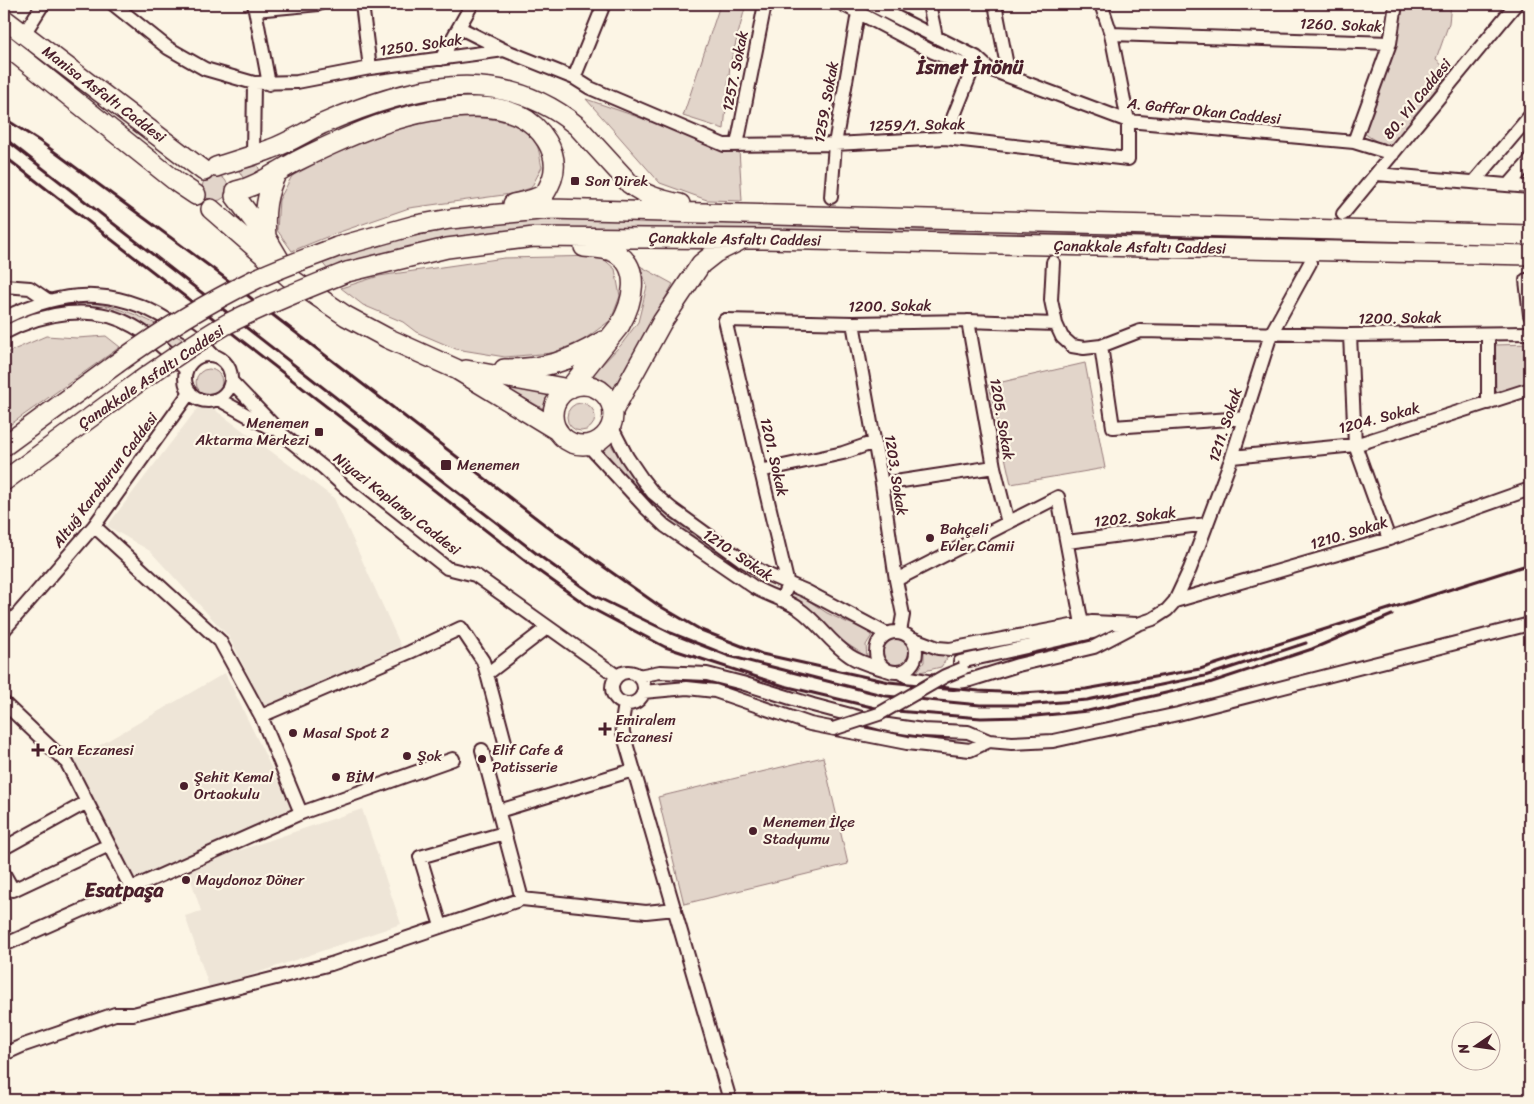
<svg xmlns="http://www.w3.org/2000/svg" width="1534" height="1104" font-family="Sriracha,sans-serif">
<rect width="100%" height="100%" fill="#fcf5e5"/>
<filter id="ink" filterUnits="userSpaceOnUse"><feTurbulence type="fractalNoise" baseFrequency=".02" numOctaves="2"/><feDisplacementMap in="SourceGraphic" scale="10" xChannelSelector="R" yChannelSelector="G"/><feConvolveMatrix kernelMatrix="1 2 1 2 8 2 1 2 1" color-interpolation-filters="sRGB"/></filter>
<g filter="url(#ink)">
<path fill="#eee5d7" d="M 203,401 L 334,498 L 401,646 L 265,708 L 229,637 L 150,551 L 107,526 Z
M 225,673 L 293,812 L 135,881 L 74,760 Z
M 362,809 L 401,924 L 210,989 L 185,916 L 201,911 L 187,868 Z"/>
<path fill="#e2d5ca" stroke="#967a7a" d="M 746,4 L 730,65 L 724,129 L 683,116 L 720,5 Z
M 1401,4 L 1451,4 L 1449,23 L 1436,60 L 1449,71 L 1390,150 L 1365,134 L 1363,126 Z
M 586,99 L 721,146 L 739,149 L 742,201 L 707,200 L 660,183 Z
M 441,118 C 474,118 516,113 536,144 C 540,150 540,161 542,167 L 531,188 L 511,194 L 409,208 L 334,234 L 292,251 L 277,230 L 279,200 L 292,176 L 332,155 L 392,131 Z
M 256,161 L 261,174 L 246,183 L 238,169 Z
M202 188a13 13 0 1 1 26 0a13 13 0 1 1-26 0Z
M 586,218 L 998,233 L 1158,236 L 1158,239 L 657,231 L 579,228 L 528,230 L 328,270 L 321,261 C 387,241 456,225 525,219 C 545,217 566,219 586,218 Z
M 600,256 L 615,269 L 620,296 L 611,320 L 582,341 L 552,353 L 505,357 L 456,349 L 416,332 L 403,322 L 363,305 L 341,288 L 379,276 L 504,258 Z
M 640,266 L 673,284 L 630,362 L 616,391 L 593,374 L 621,345 L 638,322 L 647,286 Z
M 85,302 C 130,308 157,323 194,347 L 184,360 C 170,346 155,330 137,320 C 98,297 42,308 4,327 L 4,322 L 49,305 Z
M 46,336 L 77,338 L 106,336 L 120,347 L 4,429 L 4,354 Z
M 1530,344 L 1530,384 L 1496,395 L 1495,345 Z
M 1085,363 L 1105,468 L 1011,484 L 989,385 Z
M196 382a13 13 0 1 1 26 0a13 13 0 1 1-26 0Z
M 489,379 L 557,391 L 544,409 Z
M567 417a14 14 0 1 1 28 0a14 14 0 1 1-28 0Z
M 609,442 C 619,456 626,471 637,484 C 670,524 716,551 759,579 L 757,582 L 662,516 L 601,448 Z
M 794,591 L 827,613 L 846,622 L 874,632 L 866,645 L 867,657 L 835,636 L 791,597 Z
M881 653a15 15 0 1 1 30 0a15 15 0 1 1-30 0Z
M 924,648 L 950,654 L 941,667 L 916,673 L 924,662 Z
M 823,757 L 848,864 L 684,904 L 658,797 Z"/>
<g fill="none" stroke-linecap="round" stroke-linejoin="round">
<defs>
<path id="minor" d="M 113,4 L 168,48 L 189,60 L 205,69 L 254,83 L 297,82 L 370,68 L 504,50
M 254,4 L 269,84
M 362,4 L 370,68
M 842,4 L 933,52 L 973,68 L 989,69 L 1128,121 L 1354,142 L 1393,154
M 870,4 L 976,57 L 989,69
M 929,4 L 936,37
M 995,4 L 1009,76
M 255,10 L 319,4
M 460,28 L 504,50 L 574,78 L 590,88 L 724,145 L 835,144 L 945,138 L 1128,159 L 1128,121 L 1111,34 L 1101,4
M 24,34 L 43,4
M 1111,34 L 1390,43
M 441,59 L 472,4
M 574,78 L 604,4
M 945,138 L 973,68
M 1354,142 L 1390,43 L 1396,4
M 737,145 L 765,4
M 253,155 L 254,83
M 1377,174 L 1530,187
M 1474,182 L 1530,116
M 1509,185 L 1530,161
M 831,197 L 835,144 L 858,13
M 1343,214 L 1516,4
M 1053,262 L 1051,300 L 1056,324 L 1062,337 L 1072,346 L 1084,348 L 1101,346 L 1140,331 L 1350,335 L 1530,333
M 1526,280 L 1530,315
M 4,286 L 30,288 L 49,301
M 4,318 C 61,290 113,286 168,320 C 177,325 187,329 195,336 C 201,341 207,349 213,355
M 968,321 L 994,467 L 1008,523
M 853,323 L 882,484 L 896,580 L 903,615 L 900,632
M 4,333 C 43,312 93,303 133,326 C 153,337 170,353 186,370
M 1488,334 L 1488,403
M 1350,335 L 1355,445 L 1389,539
M 1101,346 L 1113,427 L 1245,418
M185 378a23 23 0 1 1 46 0a23 23 0 1 1-46 0Z
M 231,381 L 283,435 L 324,468 L 347,489 L 447,568 L 475,575 L 617,676
M 218,399 L 272,429
M 611,426 L 627,457 L 642,479 L 653,493 L 672,509 L 741,559 L 764,573 L 806,591 L 887,634
M 588,445 L 647,509 L 665,526 L 754,587 C 768,596 785,599 799,609 C 818,622 830,643 850,656 C 860,663 874,666 886,670
M 1232,457 L 1355,445 L 1530,389
M 760,471 L 843,453 L 875,442
M 882,484 L 994,467
M 94,526 L 220,641 L 261,716 L 301,813
M 1067,542 L 1207,524
M 896,580 L 1058,497 L 1082,624
M 781,600 L 788,585 L 725,320 L 853,323 L 968,321 L 1056,324
M 1175,601 L 1389,539 L 1530,489
M 4,630 L 94,526 L 190,392
M876 652a20 20 0 1 1 40 0a20 20 0 1 1-40 0Z
M 909,637 L 938,648 L 950,649 L 1092,622 L 1137,624
M 960,662 L 1093,632 L 1111,623
M 899,672 L 910,678 L 927,681 L 953,683 L 970,680 L 1018,665 L 1094,647 L 1138,624 L 1153,619 L 1167,610 L 1175,601 L 1190,569 L 1232,457 L 1271,334 L 1310,263
M612 688a16 16 0 1 1 32 0a16 16 0 1 1-32 0Z
M 487,674 L 505,742
M 638,676 L 660,672 L 707,674 L 742,683 L 813,705 L 888,725 L 923,730 L 968,732 L 989,741 L 1012,743 L 1053,741 L 1178,714 L 1530,624
M 643,692 L 687,688 L 715,691 L 810,724 L 907,743 L 970,750 L 989,741
M 4,703 L 67,763 L 131,888
M 625,704 L 622,722 L 623,733 L 730,1100
M 261,716 L 410,652 L 461,628 L 483,661 L 487,674 L 548,627
M 482,750 L 522,899
M 499,811 L 633,770
M 4,848 L 87,802
M 4,874 L 13,890 L 109,845
M 441,926 L 420,857 L 504,833
M 4,945 L 301,813 L 453,759
M 4,1054 L 24,1045 L 115,1014 L 133,1014 L 331,964 L 522,899 L 646,912 L 675,909"/>
<path id="highway" d="M 4,19 L 204,171
M 4,44 L 178,183 L 196,195
M 216,167 C 234,161 253,156 271,149 C 288,143 305,132 322,124 C 407,87 498,61 577,126 L 630,184 C 646,196 661,200 680,204
M 236,191 C 259,186 277,171 297,161 C 353,133 414,106 477,107 C 491,107 505,109 518,115 C 541,126 561,153 552,179 C 550,184 548,189 545,193 C 537,200 522,202 513,204
M 235,196 L 266,237 L 282,264
M 211,209 L 290,278 L 346,316 L 387,338 L 456,369 L 558,431
M 266,237 C 264,212 266,194 277,172
M 337,247 L 416,225 L 450,219 L 550,209 L 1530,235
M 347,272 L 447,248 L 534,237 L 763,239 L 1530,255
M 504,369 C 545,369 568,362 603,341
M 466,370 L 569,389 L 620,325 C 632,304 643,267 614,252 C 605,248 594,248 584,247
M553 415a30 30 0 1 1 60 0a30 30 0 1 1-60 0Z
M 613,411 L 662,322 L 701,264 L 715,253 L 739,241
M 4,446 L 116,364
M 4,481 L 140,381"/>
</defs>
<use href="#minor" stroke="#4a1f2b" stroke-width="16"/>
<use href="#highway" stroke="#4a1f2b" stroke-width="22"/>
<use href="#minor" stroke="#fcf5e5" stroke-width="12"/>
<use href="#highway" stroke="#fcf5e5" stroke-width="19"/>
<path stroke="#4a1f2b" stroke-width="3" d="M 4,118 L 41,142 L 212,268 L 553,531 L 658,605 L 701,630 L 762,654 L 889,682 L 979,691 L 1022,693 L 1086,689 L 1200,669 L 1530,564
M 4,138 L 449,486 L 541,557 L 595,596 L 671,633 L 729,656 L 886,696 L 980,705 L 1023,705 L 1087,700 L 1205,676 L 1306,643
M 4,156 L 533,567 L 589,607 L 665,647 L 784,686 L 884,710 L 981,718 L 1025,717 L 1088,711 L 1209,683 L 1312,649 L 1392,615"/>
<defs>
<path id="minor-bridge" d="M 833,729 L 879,714 L 945,676 L 962,669"/>
<path id="highway-bridge" d="M 116,364 C 160,332 205,304 254,280 C 281,267 309,258 337,247
M 140,381 C 169,361 197,341 227,324 C 266,304 307,288 347,272"/>
</defs>
<use href="#minor-bridge" stroke="#4a1f2b" stroke-width="16" stroke-linecap="butt"/>
<use href="#highway-bridge" stroke="#4a1f2b" stroke-width="22" stroke-linecap="butt"/>
<use href="#minor-bridge" stroke="#fcf5e5" stroke-width="12"/>
<use href="#highway-bridge" stroke="#fcf5e5" stroke-width="19"/>
</g>
</g>
<g fill="#4a1f2b" stroke="#fcf5e5" stroke-width="2">
<rect x="570" y="176" width="10" height="10" rx="2.5"/>
<rect x="314" y="427" width="10" height="10" rx="2.5"/>
<rect x="440" y="459" width="12" height="12" rx="2.5"/>
<circle cx="930" cy="538" r="5"/>
<path d="M602.5 721.5h5v5h5v5h-5v5h-5v-5h-5v-5h5z"/>
<circle cx="293" cy="733" r="5"/>
<path d="M35.5 742.5h5v5h5v5h-5v5h-5v-5h-5v-5h5z"/>
<circle cx="407" cy="756" r="5"/>
<circle cx="482" cy="759" r="5"/>
<circle cx="336" cy="777" r="5"/>
<circle cx="184" cy="786" r="5"/>
<circle cx="753" cy="831" r="5"/>
<circle cx="186" cy="880" r="5"/>
</g>
<g text-anchor="middle" stroke-width="4.5" stroke-linejoin="round" paint-order="stroke">
<g font-size="15" fill="#4a1f2b" stroke="#fcf5e5">
<text transform="translate(1341 25) rotate(2)" y="5">1260. Sokak</text>
<text transform="translate(421 45) rotate(-8)" y="5">1250. Sokak</text>
<text transform="translate(735 71) rotate(-79)" y="5">1257. Sokak</text>
<text transform="translate(104 94) rotate(37)" y="5">Manisa Asfaltı Caddesi</text>
<text transform="translate(1417 99) rotate(-51)" y="5">80. Yıl Caddesi</text>
<text transform="translate(826 102) rotate(-80)" y="5">1259. Sokak</text>
<text transform="translate(1204 111) rotate(6)" y="5">A. Gaffar Okan Caddesi</text>
<text transform="translate(917 125) rotate(-1)" y="5">1259/1. Sokak</text>
<text transform="translate(735 239) rotate(1)" y="5">Çanakkale Asfaltı Caddesi</text>
<text transform="translate(1140 247) rotate(1)" y="5">Çanakkale Asfaltı Caddesi</text>
<text transform="translate(890 306) rotate(-1)" y="5">1200. Sokak</text>
<text transform="translate(1400 318) rotate(-1)" y="5">1200. Sokak</text>
<text transform="translate(151 377) rotate(-34)" y="5">Çanakkale Asfaltı Caddesi</text>
<text transform="translate(1379 418) rotate(-15)" y="5">1204. Sokak</text>
<text transform="translate(1002 419) rotate(80)" y="5">1205. Sokak</text>
<text transform="translate(1225 425) rotate(-72)" y="5">1211. Sokak</text>
<text transform="translate(774 457) rotate(77)" y="5">1201. Sokak</text>
<text transform="translate(896 475) rotate(81)" y="5">1203. Sokak</text>
<text transform="translate(105 480) rotate(-53)" y="5">Altuğ Karaburun Caddesi</text>
<text transform="translate(397 504) rotate(38)" y="5">Niyazi Kaplangı Caddesi</text>
<text transform="translate(1135 517) rotate(-7)" y="5">1202. Sokak</text>
<text transform="translate(1349 533) rotate(-17)" y="5">1210. Sokak</text>
<text transform="translate(738 555) rotate(34)" y="5">1210. Sokak</text>
</g>
<g font-size="15" fill="#4a1f2b" stroke="#fcf5e5" text-anchor="start">
<text x="585" y="186">Son Direk</text>
<text x="309" y="428" text-anchor="end">Menemen<tspan x="309" dy="17">Aktarma Merkezi</tspan></text>
<text x="457" y="470">Menemen</text>
<text x="940" y="534">Bahçeli<tspan x="940" dy="17">Evler Camii</tspan></text>
<text x="615" y="725">Emiralem<tspan x="615" dy="17">Eczanesi</tspan></text>
<text x="303" y="738">Masal Spot 2</text>
<text x="48" y="755">Can Eczanesi</text>
<text x="492" y="755">Elif Cafe &amp;<tspan x="492" dy="17">Patisserie</tspan></text>
<text x="417" y="761">Şok</text>
<text x="194" y="782">Şehit Kemal<tspan x="194" dy="17">Ortaokulu</tspan></text>
<text x="346" y="782">BİM</text>
<text x="763" y="827">Menemen İlçe<tspan x="763" dy="17">Stadyumu</tspan></text>
<text x="196" y="885">Maydonoz Döner</text>
</g>
<g font-size="20" font-weight="bold" fill="#4a1f2b" stroke="#fcf5e5">
<text x="970" y="74">İsmet İnönü</text>
<text x="124" y="897">Esatpaşa</text>
</g>
</g>
<rect width="1534" height="1104" fill="none" stroke="#fcf5e5" stroke-width="20"/>
<rect x="10" y="10" width="1514" height="1084" fill="none" stroke="#4a1f2b" stroke-width="2" filter="url(#ink)"/>
<g transform="translate(1476 1046) rotate(257)"><circle r="24" fill="#fcf5e5" stroke="#b59f9b"/>
<path d="M0-4L9 19L0 12L-9 19Z" fill="#4a1f2b"/>
<text y="-8" font-size="14" font-weight="bold" text-anchor="middle" fill="#4a1f2b">N</text>
</g>
</svg>
